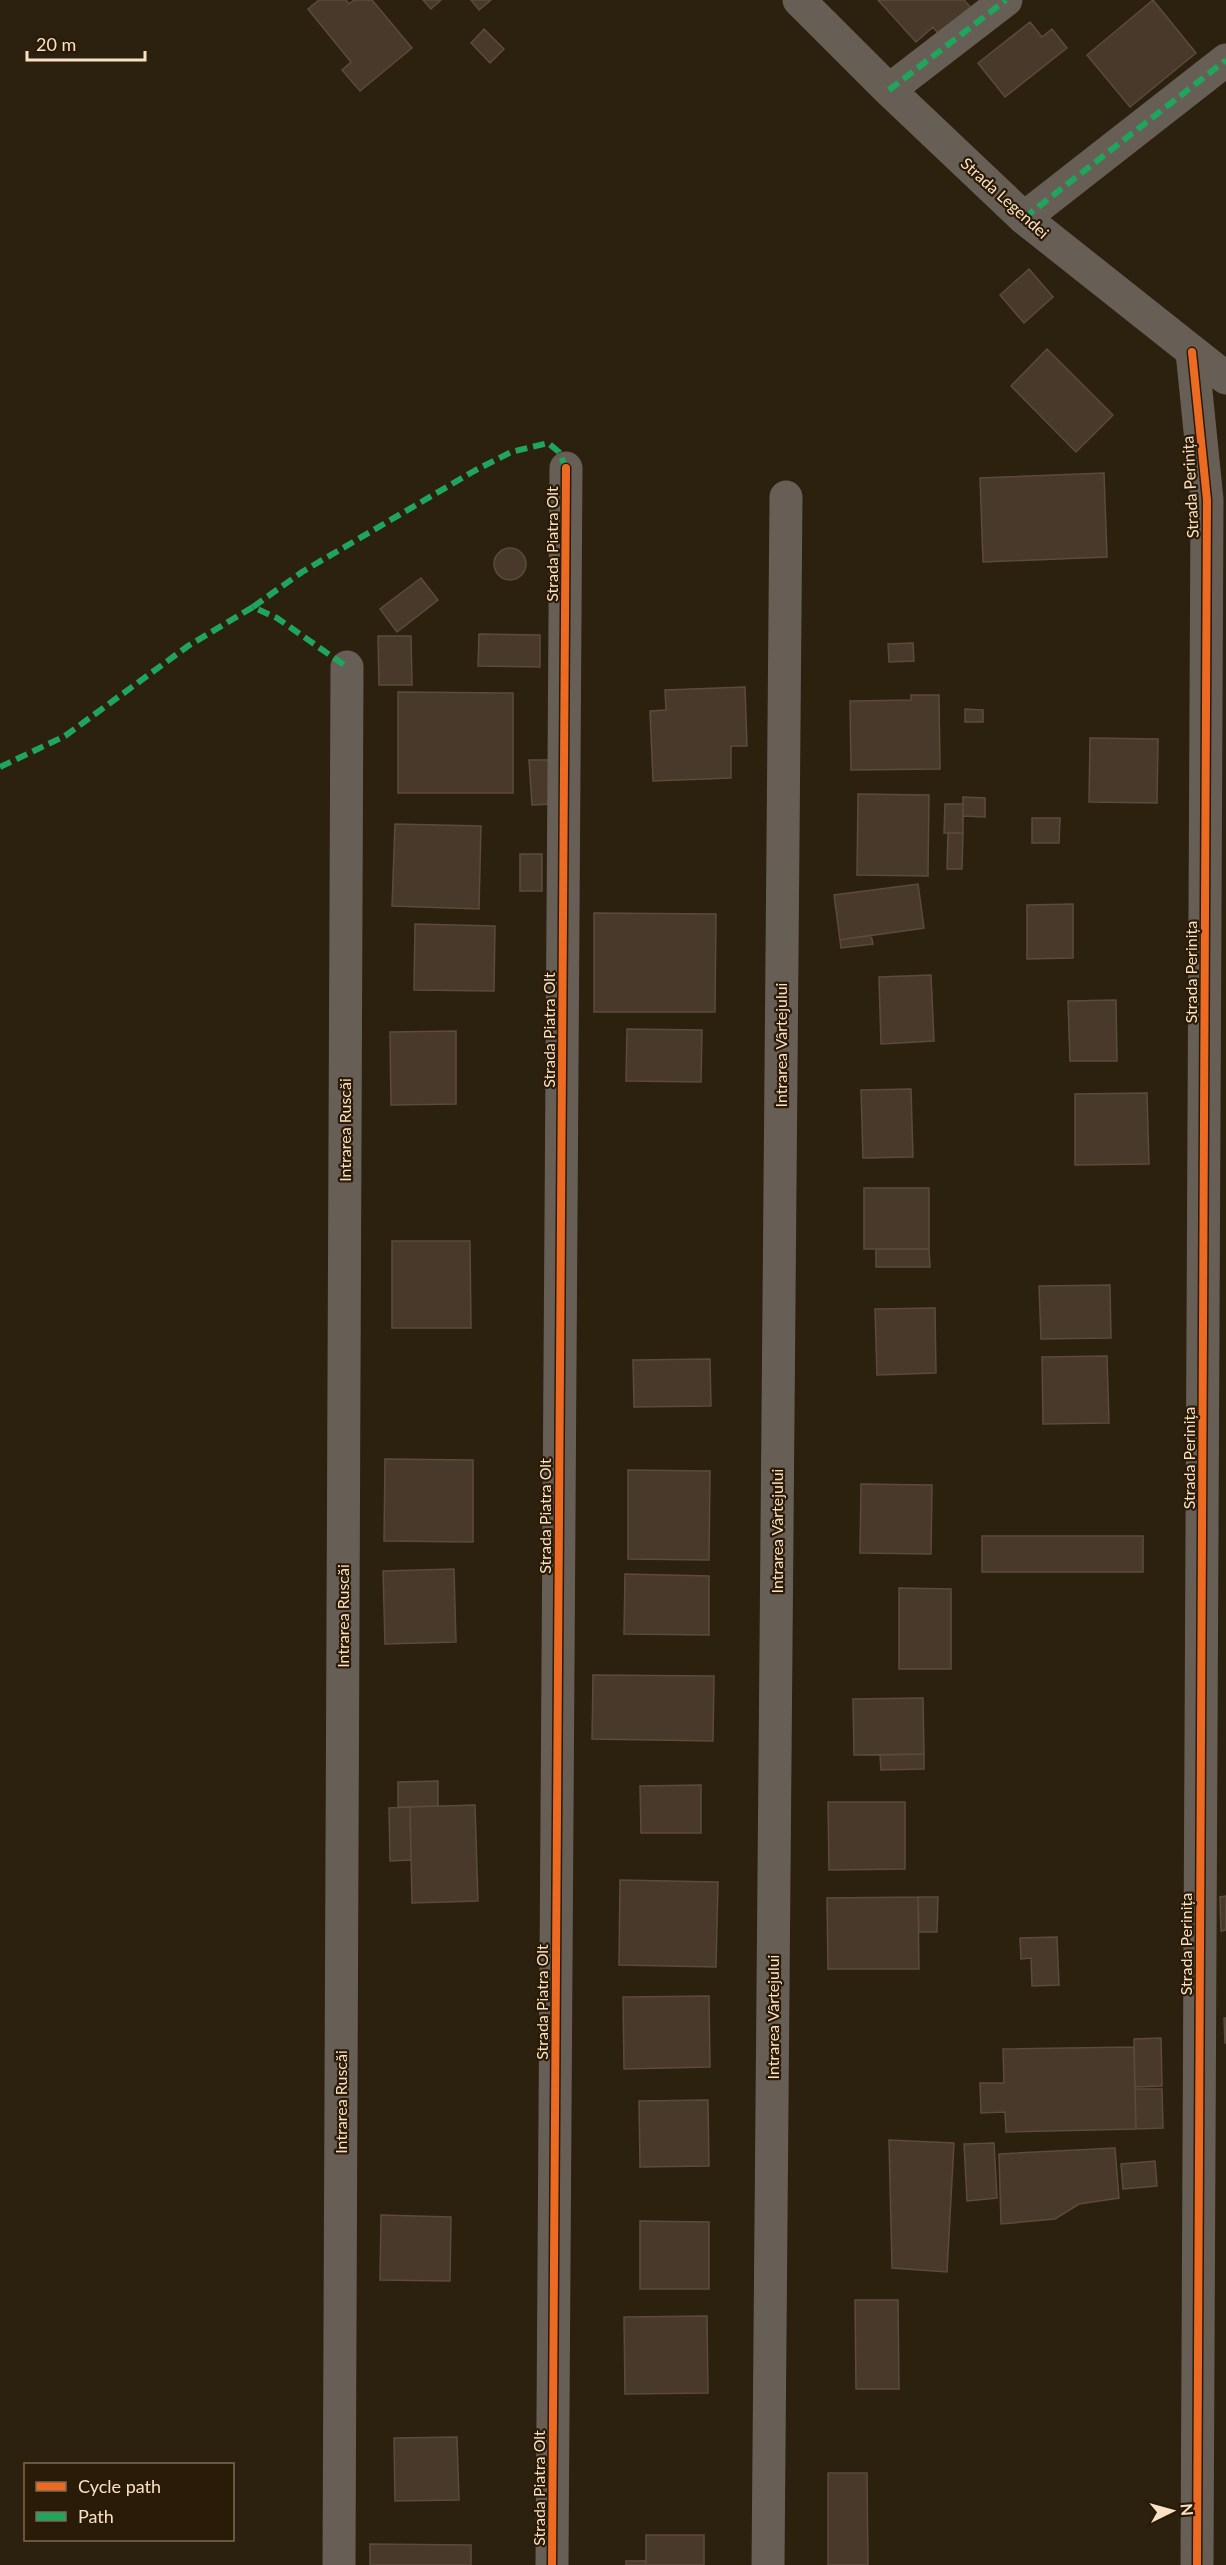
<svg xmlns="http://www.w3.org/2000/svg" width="1226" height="2565" font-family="Lato,sans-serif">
<rect width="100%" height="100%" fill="#2c200e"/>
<path fill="#49392b" stroke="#5c4b3c" stroke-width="1.5" d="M 319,0 L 346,0 L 349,4 L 354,0 L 372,0 L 412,48 L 360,91 L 342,70 L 351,62 L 308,9 Z
M 423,0 L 441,0 L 431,9 Z
M 471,0 L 491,0 L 479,10 Z
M 878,0 L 964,0 L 972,9 L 941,37 L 933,27 L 916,42 Z
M 1153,0 L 1196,53 L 1130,107 L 1087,55 Z
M 1030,22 L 1042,37 L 1052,29 L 1067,48 L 1005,97 L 978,63 Z
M 484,29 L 504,49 L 490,63 L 471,43 Z
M 1029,269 L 1053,297 L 1024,323 L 1000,295 Z
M 1047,349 L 1113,415 L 1076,452 L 1011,386 Z
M 1104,473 L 1107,557 L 983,562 L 980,478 Z
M494 564a16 16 0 1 1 32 0a16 16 0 1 1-32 0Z
M 421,578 L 438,600 L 397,632 L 380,609 Z
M 479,634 L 540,635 L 540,667 L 478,666 Z
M 378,636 L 411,636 L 412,685 L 379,685 Z
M 913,643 L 914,661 L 889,662 L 888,644 Z
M 745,687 L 747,746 L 731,746 L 731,778 L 653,781 L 650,711 L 666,710 L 665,690 Z
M 398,692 L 513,693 L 513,793 L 398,793 Z
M 911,695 L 939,695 L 940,769 L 851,770 L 850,701 L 911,700 Z
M 965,709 L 983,710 L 983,722 L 965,722 Z
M 1090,738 L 1158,739 L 1157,803 L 1089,802 Z
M 529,760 L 550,760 L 553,804 L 532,805 Z
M 858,794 L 929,795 L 928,876 L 857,875 Z
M 963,797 L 985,798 L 985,817 L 963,816 Z
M 945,804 L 963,804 L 963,833 L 944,833 Z
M 1032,818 L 1060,818 L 1059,843 L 1032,843 Z
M 395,824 L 481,826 L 479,909 L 392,906 Z
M 948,833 L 963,833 L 962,869 L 947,869 Z
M 520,854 L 542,854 L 542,891 L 520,891 Z
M 918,884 L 924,928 L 840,940 L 834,895 Z
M 1073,904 L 1073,958 L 1027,959 L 1027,905 Z
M 594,913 L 716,914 L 715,1012 L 594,1012 Z
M 415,924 L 495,926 L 494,991 L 414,990 Z
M 871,935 L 873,944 L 841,948 L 840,940 Z
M 931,975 L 934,1041 L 881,1044 L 879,977 Z
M 1116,1000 L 1117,1061 L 1070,1061 L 1068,1001 Z
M 627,1029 L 702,1030 L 701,1082 L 626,1081 Z
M 456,1031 L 456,1104 L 391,1105 L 390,1032 Z
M 911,1089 L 913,1157 L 863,1158 L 861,1090 Z
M 1147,1093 L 1149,1164 L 1075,1165 L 1075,1094 Z
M 864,1188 L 929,1188 L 929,1249 L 864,1249 Z
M 392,1241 L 470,1241 L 471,1328 L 392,1328 Z
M 876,1249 L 929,1249 L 930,1267 L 876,1267 Z
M 1110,1285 L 1111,1338 L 1041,1339 L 1039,1286 Z
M 935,1308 L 936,1373 L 877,1375 L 875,1309 Z
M 1107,1356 L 1109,1423 L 1043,1424 L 1042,1357 Z
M 710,1359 L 711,1406 L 634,1407 L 633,1360 Z
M 385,1459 L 473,1460 L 473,1542 L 384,1541 Z
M 628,1470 L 710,1471 L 709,1560 L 628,1559 Z
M 861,1484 L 932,1485 L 931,1554 L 860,1553 Z
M 982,1536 L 1143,1536 L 1143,1572 L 982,1572 Z
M 454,1569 L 456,1642 L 385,1644 L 383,1571 Z
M 625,1574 L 709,1576 L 709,1635 L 624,1634 Z
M 899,1588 L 951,1589 L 951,1669 L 899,1669 Z
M 593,1675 L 714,1676 L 713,1741 L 592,1739 Z
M 923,1698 L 924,1754 L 854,1755 L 853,1699 Z
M 924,1754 L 924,1769 L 881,1770 L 880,1755 Z
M 438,1781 L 438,1806 L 398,1807 L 398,1782 Z
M 701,1785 L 701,1833 L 641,1833 L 640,1786 Z
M 828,1802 L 905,1802 L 905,1869 L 829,1870 Z
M 475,1805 L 478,1901 L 412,1903 L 410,1807 Z
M 410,1807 L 411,1860 L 390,1861 L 389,1808 Z
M 620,1880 L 718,1882 L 716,1967 L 619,1965 Z
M 1226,1896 L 1226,1930 L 1221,1931 L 1220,1897 Z
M 918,1897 L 938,1897 L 937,1932 L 919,1932 Z
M 918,1897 L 919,1969 L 828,1969 L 827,1898 Z
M 1057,1937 L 1059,1985 L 1032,1986 L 1031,1958 L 1021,1959 L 1020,1938 Z
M 709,1996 L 710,2067 L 624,2069 L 623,1997 Z
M 1224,2018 L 1226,2018 L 1226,2043 L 1225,2043 Z
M 1161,2038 L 1162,2086 L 1135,2087 L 1134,2039 Z
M 1134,2047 L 1136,2129 L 1006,2132 L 1005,2112 L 981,2113 L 980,2083 L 1004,2083 L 1003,2049 Z
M 1135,2089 L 1162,2089 L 1163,2128 L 1136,2129 Z
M 708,2100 L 709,2166 L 640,2167 L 639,2101 Z
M 889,2140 L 954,2143 L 947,2272 L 892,2268 Z
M 994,2143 L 997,2198 L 967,2201 L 964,2144 Z
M 1115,2148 L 1119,2198 L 1079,2204 L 1055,2219 L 1001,2224 L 999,2154 Z
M 1155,2161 L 1157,2186 L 1123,2189 L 1121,2164 Z
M 381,2215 L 451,2217 L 450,2281 L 380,2280 Z
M 640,2221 L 709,2222 L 709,2289 L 640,2289 Z
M 855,2300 L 898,2300 L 899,2389 L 856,2389 Z
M 707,2316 L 708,2393 L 625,2394 L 624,2317 Z
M 457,2437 L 459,2500 L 395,2501 L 394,2438 Z
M 828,2473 L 867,2473 L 868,2565 L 828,2565 Z
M 646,2535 L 704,2535 L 704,2565 L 646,2565 Z
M 370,2544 L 471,2545 L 471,2565 L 370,2565 Z
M 626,2561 L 646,2561 L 646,2565 L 626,2565 Z"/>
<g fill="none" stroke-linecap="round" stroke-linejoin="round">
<path stroke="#675f56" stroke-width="33" d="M 799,0 L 889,90 L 1024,218 L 1226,378
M 889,90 L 1006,0
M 1024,218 L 1226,60
M 1192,352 L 1207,500 L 1197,2565
M 339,2565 L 347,667
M 552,2565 L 566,468
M 768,2565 L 786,497"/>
<path stroke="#20a55d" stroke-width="6" stroke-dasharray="12 6" stroke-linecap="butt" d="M 889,90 L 1006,0
M 1024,218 L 1226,60
M 253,607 L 302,572 L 474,471 L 511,452 L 548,443 L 559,452 L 566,468
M 0,767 L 65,736 L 188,646 L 253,607 L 277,618 L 347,667"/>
<defs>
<path id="cycleway" d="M 1192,352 L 1207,500 L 1197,2565
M 552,2565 L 566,468"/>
</defs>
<use href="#cycleway" stroke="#2a1b08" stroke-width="11"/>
<use href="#cycleway" stroke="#ed6a23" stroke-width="8"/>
</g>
<g text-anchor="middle" stroke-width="4.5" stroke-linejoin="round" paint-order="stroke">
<g font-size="16" fill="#fbe1c3" stroke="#2a1b08">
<text transform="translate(1005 198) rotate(42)" y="6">Strada Legendei</text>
<text transform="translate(1190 487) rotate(-93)" y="6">Strada Perinița</text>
<text transform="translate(552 544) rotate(-90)" y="6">Strada Piatra Olt</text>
<text transform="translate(1191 972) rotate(-90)" y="6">Strada Perinița</text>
<text transform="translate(549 1030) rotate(-90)" y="6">Strada Piatra Olt</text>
<text transform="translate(781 1045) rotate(-90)" y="6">Intrarea Vârtejului</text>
<text transform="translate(345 1130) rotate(-90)" y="6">Intrarea Ruscăi</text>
<text transform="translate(1189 1458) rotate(-90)" y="6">Strada Perinița</text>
<text transform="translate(545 1516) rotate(-90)" y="6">Strada Piatra Olt</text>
<text transform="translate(777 1531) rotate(-90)" y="6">Intrarea Vârtejului</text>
<text transform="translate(343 1616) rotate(-90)" y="6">Intrarea Ruscăi</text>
<text transform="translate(1186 1944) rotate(-90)" y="6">Strada Perinița</text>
<text transform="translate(542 2002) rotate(-90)" y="6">Strada Piatra Olt</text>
<text transform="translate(773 2017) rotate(-90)" y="6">Intrarea Vârtejului</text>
<text transform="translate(341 2102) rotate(-90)" y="6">Intrarea Ruscăi</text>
<text transform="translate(539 2488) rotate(-90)" y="6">Strada Piatra Olt</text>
</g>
</g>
<rect x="24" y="2463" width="210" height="78" fill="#2a1b08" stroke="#7e6a53" stroke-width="1.5"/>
<rect x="36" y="2482" width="30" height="9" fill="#ed6a23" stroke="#7e6a53" stroke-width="1.5"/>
<text x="78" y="2493" font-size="18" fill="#fbe1c3">Cycle path</text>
<rect x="36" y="2512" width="30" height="9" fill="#20a55d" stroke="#7e6a53" stroke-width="1.5"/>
<text x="78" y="2523" font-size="18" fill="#fbe1c3">Path</text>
<g transform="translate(1172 2511) rotate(85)" stroke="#2a1b08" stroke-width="4.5" paint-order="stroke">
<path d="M0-4.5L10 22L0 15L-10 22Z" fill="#fbe1c3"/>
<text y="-9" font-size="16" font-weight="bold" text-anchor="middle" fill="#fbe1c3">N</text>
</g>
<path d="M27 51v9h118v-9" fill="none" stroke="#fbe1c3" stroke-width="3"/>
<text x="36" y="51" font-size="18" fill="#fbe1c3" stroke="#2a1b08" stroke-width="4.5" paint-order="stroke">20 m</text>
</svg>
